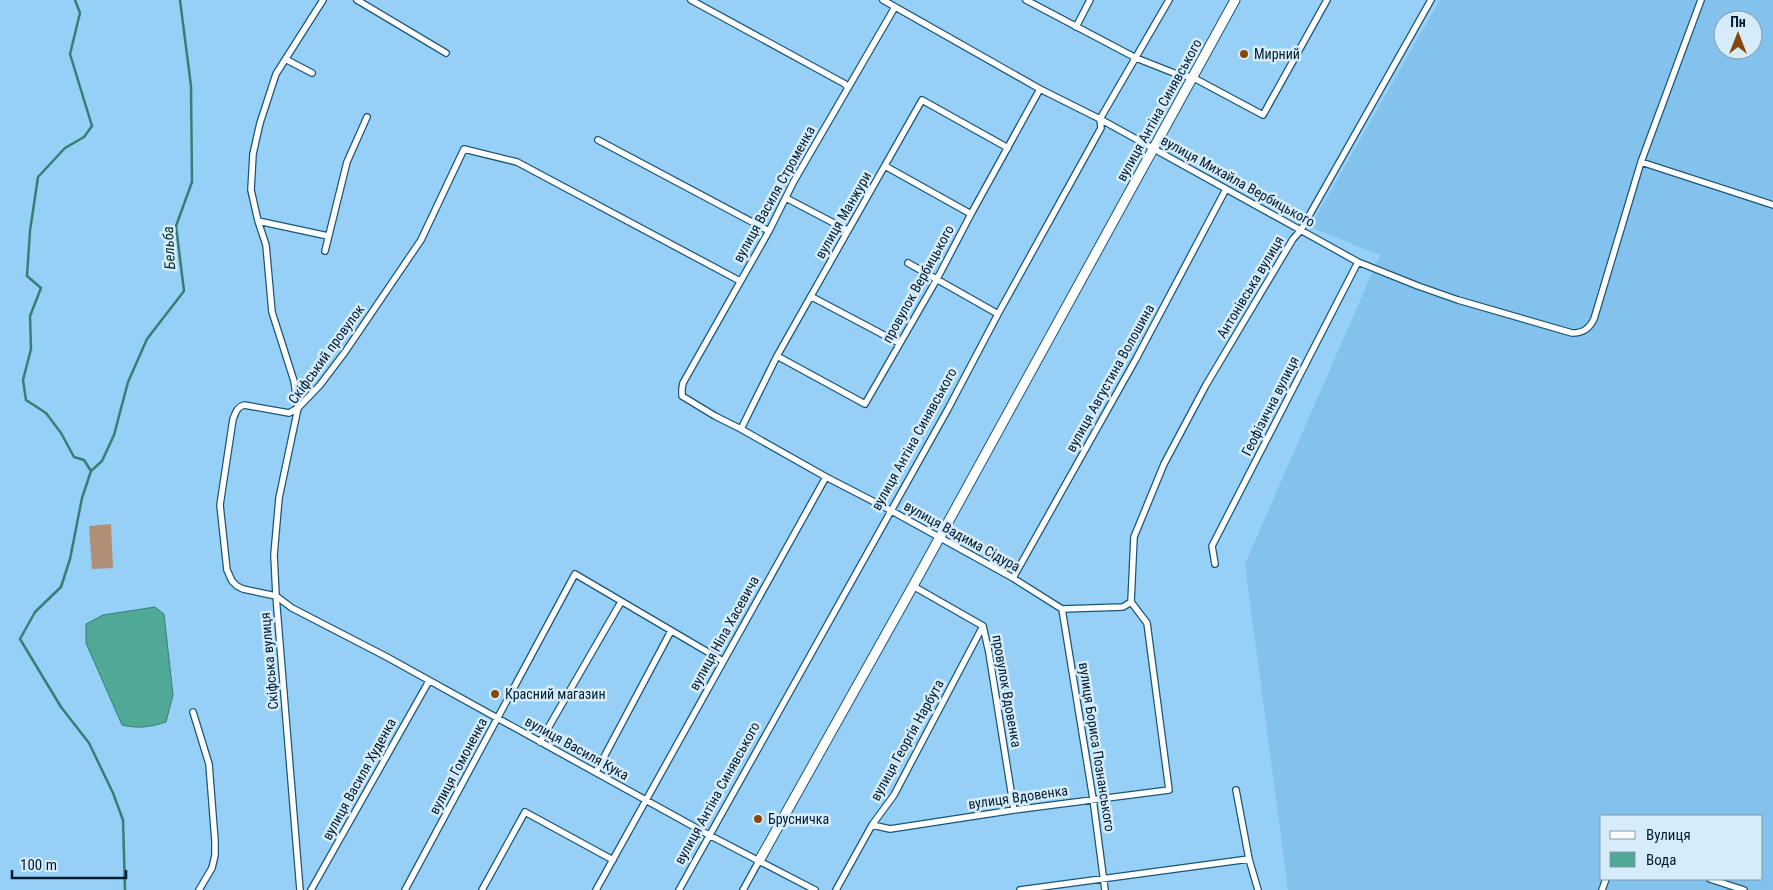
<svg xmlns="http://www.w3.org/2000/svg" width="1773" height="890" font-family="'Roboto Condensed',sans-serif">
<rect width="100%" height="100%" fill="#96d0f7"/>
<path fill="#83c2ec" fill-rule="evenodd" d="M 1440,0 L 1773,0 L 1773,890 L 1288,890 L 1245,564 L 1380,255 L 1310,227 ZM 1723,20 L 1753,20 L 1753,50 L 1723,50 ZM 1602,816 L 1762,816 L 1762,879 L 1602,879 Z"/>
<path fill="#b18f76" d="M 111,524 L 113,568 L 92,569 L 89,526 Z"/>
<path fill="#50a896" stroke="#387e77" d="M 155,607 L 164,614 L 173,695 L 166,722 C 150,727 139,729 122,725 L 86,643 L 86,624 L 103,615 Z"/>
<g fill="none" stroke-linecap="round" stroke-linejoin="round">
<path stroke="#387e77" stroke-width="2.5" d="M 75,0 L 80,13 L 70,54 L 92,126 L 84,137 L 65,148 L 38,177 L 30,231 L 27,276 L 41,288 L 30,316 L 31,349 L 23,380 L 26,400 L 46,413 L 61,433 L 74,457 L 84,460 L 91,471 L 82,498 L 70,559 L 61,587 L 35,612 L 20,639 L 61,707 L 89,743 L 113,793 L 123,820 L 125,890
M 91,471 L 102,461 L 114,435 L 128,382 L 147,339 L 184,291 L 176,226 L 192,182 L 191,86 L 180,0"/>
<defs>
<path id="street" d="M 323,0 L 276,74 L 260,123 L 253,154 L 251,190 L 258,221 L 266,245 L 272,312 L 294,381 L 298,408 L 289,413 L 244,405 C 237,407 236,412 233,419 L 220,505 L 227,570 L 232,581 L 237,586 L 243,589 L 276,596 L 292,608 L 385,656 L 709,835 L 815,890
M 357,0 L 446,53
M 691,0 L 845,84 L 848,88
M 883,0 L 1040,89 L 1100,119 L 1358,262 L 1418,286 L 1458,300 L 1572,333 C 1583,333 1589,329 1594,319 L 1641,162 L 1701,0
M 1026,0 L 1136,58 L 1179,75 L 1192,77 L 1263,115 L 1327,0
M 895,7 L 794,181 L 769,231 L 683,383 L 682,389 L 682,396 L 715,416 L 741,429 L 826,477 L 890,510 L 1013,578 L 1062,609 L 1123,607 L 1131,602
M 1076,27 L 1090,0
M 286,58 L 289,61 L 312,73
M 598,140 L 769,231
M 1641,162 L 1773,205
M 885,166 L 971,214
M 786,198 L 847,230
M 258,221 L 328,236
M 325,251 L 347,162 L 367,117
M 908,263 L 998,314
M 812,297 L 899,343
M 777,356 L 865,404 L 937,279 L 971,214 L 1040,89
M 741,429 L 777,356 L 922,100 L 1008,148
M 1215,564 L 1212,546 L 1358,262
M 1013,578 L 1136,359 L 1226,189
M 913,586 L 983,626 L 989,653 L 1014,810
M 1131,602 L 1134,537 L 1164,464 L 1206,385 L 1293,239 L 1301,230 L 1431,0
M 1062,609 L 1093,799 L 1105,890
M 193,712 L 209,764 L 215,841 L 215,855 L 212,868 L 199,890
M 540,742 L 621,602
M 596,772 L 671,631
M 1236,790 L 1249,859 L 1258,890
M 872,825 L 890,829 L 1014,810 L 1169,790 L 1147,623 L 1131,602
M 1710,879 L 1744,890
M 300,890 L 276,596 L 274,555 L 279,498 L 298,408 L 320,385 L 345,352 L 421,240 L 464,149 L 517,162 L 740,281
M 311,890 L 429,681
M 405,890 L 575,574 L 723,661
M 482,890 L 525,812 L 613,860
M 596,890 L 826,477
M 679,890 L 948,409 L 998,314 L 1101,128 L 1100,119 L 1169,0
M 743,890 L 759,861
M 836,890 L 872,825 L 894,795 L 983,626
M 1020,890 L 1249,859
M 1602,890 L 1606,879"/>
<path id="secondary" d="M 759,861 L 913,586 L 1235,0"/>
</defs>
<use href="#street" stroke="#1a5677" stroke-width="8"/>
<use href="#secondary" stroke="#1a5677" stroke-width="11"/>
<use href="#street" stroke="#fff" stroke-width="5.5"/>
<use href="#secondary" stroke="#fff" stroke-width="9"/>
</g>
<g fill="#864808" stroke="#d7ecfb" stroke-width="2">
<circle cx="1244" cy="54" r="5"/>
<circle cx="495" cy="694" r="5"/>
<circle cx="758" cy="819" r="5"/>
</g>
<g text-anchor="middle" stroke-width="5" stroke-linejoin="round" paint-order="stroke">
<g font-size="14" fill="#001c2f" stroke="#d7ecfb" text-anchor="start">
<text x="1254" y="59">Мирний</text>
<text x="505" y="699">Красний магазин</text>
<text x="768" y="824">Брусничка</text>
</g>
<g font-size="14" fill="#001c2f" stroke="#d7ecfb">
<text transform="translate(1159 110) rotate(-61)" y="5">вулиця Антіна Синявського</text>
<text transform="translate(1238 181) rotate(29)" y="5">вулиця Михайла Вербицького</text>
<text transform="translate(774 194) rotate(-61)" y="5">вулиця Василя Строменка</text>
<text transform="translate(843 215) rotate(-60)" y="5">вулиця Манжури</text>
<text transform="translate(918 284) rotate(-61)" y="5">провулок Вербицького</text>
<text transform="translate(1250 287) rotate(-59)" y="5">Антонівська вулиця</text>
<text transform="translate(326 354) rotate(-54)" y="5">Скіфський провулок</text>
<text transform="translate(1110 378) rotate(-61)" y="5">вулиця Августина Волошина</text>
<text transform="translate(1270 406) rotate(-63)" y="5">Геофізична вулиця</text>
<text transform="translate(914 439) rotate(-61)" y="5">вулиця Антіна Синявського</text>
<text transform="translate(962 536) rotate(29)" y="5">вулиця Вадима Сідура</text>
<text transform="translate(724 633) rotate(-61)" y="5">вулиця Ніла Хасевича</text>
<text transform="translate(269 661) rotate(-95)" y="5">Скіфська вулиця</text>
<text transform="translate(1007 691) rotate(80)" y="5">провулок Вдовенка</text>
<text transform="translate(907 740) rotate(-61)" y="5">вулиця Георгія Нарбута</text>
<text transform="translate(1097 747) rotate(81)" y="5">вулиця Бориса Познанського</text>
<text transform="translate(577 748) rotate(29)" y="5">вулиця Василя Кука</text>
<text transform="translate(458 766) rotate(-62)" y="5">вулиця Гомоненка</text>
<text transform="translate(359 779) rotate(-61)" y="5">вулиця Василя Худенка</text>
<text transform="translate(717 793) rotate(-61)" y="5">вулиця Антіна Синявського</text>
<text transform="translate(1018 797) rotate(-8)" y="5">вулиця Вдовенка</text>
</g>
<g font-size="15" font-style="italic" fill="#06312a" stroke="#d7ecfb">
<text transform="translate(169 248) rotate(-93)" y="5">Бельба</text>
</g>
</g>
<rect x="1600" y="815" width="162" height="65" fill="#d7ecfb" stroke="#8199a9"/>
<rect x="1610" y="831" width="25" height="8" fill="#ffffff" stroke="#8199a9"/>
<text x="1646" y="840" font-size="15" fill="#001c2f">Вулиця</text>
<rect x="1610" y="852" width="25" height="15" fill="#50a896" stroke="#8199a9"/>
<text x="1646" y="865" font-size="15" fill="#001c2f">Вода</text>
<g transform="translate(1738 35)"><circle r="24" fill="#d7ecfb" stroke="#8199a9"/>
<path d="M0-4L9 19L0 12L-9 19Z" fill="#864808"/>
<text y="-8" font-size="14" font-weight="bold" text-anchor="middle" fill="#001c2f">Пн</text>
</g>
<path d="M12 870v8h114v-8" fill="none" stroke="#001c2f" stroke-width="2.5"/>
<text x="20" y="870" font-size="15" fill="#001c2f" stroke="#d7ecfb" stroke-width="4" paint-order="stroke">100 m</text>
</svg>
